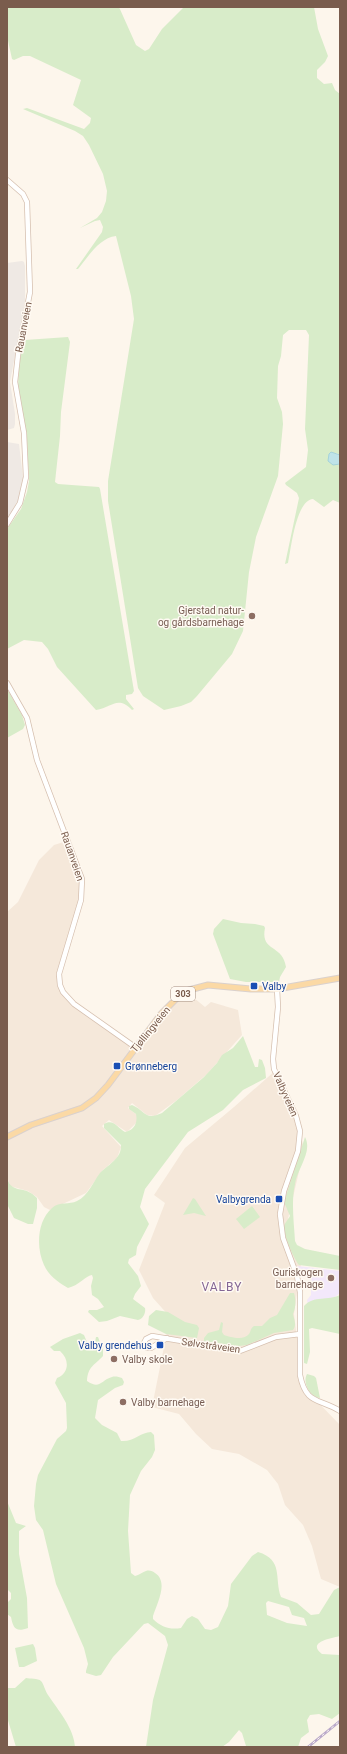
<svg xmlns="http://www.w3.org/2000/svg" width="347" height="1754" font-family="Roboto,sans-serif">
<rect width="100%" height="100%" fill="#fdf6ec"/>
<path fill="#f5e8da" d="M 67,841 L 84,892 L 59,967 L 63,996 L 139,1047 L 148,1039 L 155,1025 L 165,1012 L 175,1002 L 188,993 L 205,1007 L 211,1002 L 238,1010 L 242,1035 L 207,1074 L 177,1100 L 155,1116 L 147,1115 L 132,1103 L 128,1108 L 137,1115 L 137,1122 L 127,1132 L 109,1120 L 102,1126 L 121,1147 L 117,1158 L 103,1170 L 86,1193 L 50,1210 L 44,1207 L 37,1197 L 28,1191 L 10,1186 L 7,1176 L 7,912 L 18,902 L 39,860 L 54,845 Z
M 276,1070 L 296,1109 L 304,1150 L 288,1219 L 301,1264 L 294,1314 L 302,1379 L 307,1391 L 340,1425 L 340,1587 L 321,1579 L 312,1546 L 303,1525 L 285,1505 L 278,1484 L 267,1470 L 239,1454 L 212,1449 L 196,1434 L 179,1414 L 152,1407 L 170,1317 L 153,1298 L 139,1270 L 165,1203 L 154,1195 L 185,1148 L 234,1107 Z"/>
<path fill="#efe9e4" d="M 22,261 L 24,262 L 25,266 L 25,302 L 10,382 L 15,414 L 15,424 L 14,428 L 7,430 L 7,263 Z
M 7,442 L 19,444 L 23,478 L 18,500 L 7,520 Z"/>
<path fill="#f3e8fa" d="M 297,1266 L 340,1271 L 340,1293 L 327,1303 L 308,1305 L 307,1300 L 311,1295 L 311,1288 L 313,1288 L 311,1277 L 299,1273 Z"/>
<path fill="#d8ecc9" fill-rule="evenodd" d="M 8,7 L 119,7 L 136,45 L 145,51 L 149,49 L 162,29 L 184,7 L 314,7 L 318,29 L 328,56 L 325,62 L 317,70 L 317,78 L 324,84 L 332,83 L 335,90 L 340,94 L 340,455 L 336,453 L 338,465 L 340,464 L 340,503 L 333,500 L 324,507 L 313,499 C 296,500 291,549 288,563 L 285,564 L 299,498 L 297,493 L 286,485 L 285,483 L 306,467 L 308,450 L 305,429 L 309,335 L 306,330 L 289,330 L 283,335 L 281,356 L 278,366 L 277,398 L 282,412 L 283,424 L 278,476 L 256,537 L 249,572 L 243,631 L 232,654 L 197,696 L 191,702 L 181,706 L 164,710 L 143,696 L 138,688 L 108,501 L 108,481 L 134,319 L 131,296 L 116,236 C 99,238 88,257 78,269 L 76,269 L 102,232 L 103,227 L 100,220 L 95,221 L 80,228 L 97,218 L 102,212 L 106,201 L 107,191 L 103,174 L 89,145 L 83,136 L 75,131 L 23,109 L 27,108 L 84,129 L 90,123 L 91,118 L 73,105 L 81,80 L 30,56 L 23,56 L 14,60 L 12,59 L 7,36 Z
M 68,337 L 70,342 L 61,412 L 60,436 L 55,482 L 58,484 L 99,487 L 100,489 L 134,691 L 132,694 L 126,695 L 126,699 L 134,709 L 132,710 C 117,695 112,708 96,710 L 57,667 L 48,649 L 42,642 L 24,640 L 7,649 L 7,529 L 21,509 L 27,492 L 29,481 L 27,439 L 18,387 L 19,362 L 25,340 Z
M 7,689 L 22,715 L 25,725 L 23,729 L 7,738 Z
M 223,919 L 241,923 L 255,924 L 264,926 L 265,928 C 260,952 283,944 286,967 L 280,977 L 279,982 L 246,982 L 230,979 L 213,934 L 214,929 Z
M 243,1036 L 255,1067 L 258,1067 L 259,1059 L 262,1060 L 265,1068 L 266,1078 L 243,1090 L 223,1110 L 188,1132 L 145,1189 L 140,1207 L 149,1224 L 137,1247 L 136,1255 L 129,1259 L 128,1263 L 138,1276 L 141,1286 L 135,1294 L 133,1299 L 145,1308 C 146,1313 143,1319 138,1320 L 120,1316 L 107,1321 L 99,1322 L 88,1312 L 89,1310 L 97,1310 L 104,1307 L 98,1299 L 92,1295 L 91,1286 L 93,1278 L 92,1275 C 87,1275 78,1286 68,1288 C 59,1283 48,1275 44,1265 C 36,1248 37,1221 52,1208 C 60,1201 69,1205 77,1201 C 88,1196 93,1182 100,1173 C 106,1167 113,1163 118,1156 C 120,1153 121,1150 121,1145 L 104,1128 L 104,1124 C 113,1118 118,1128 125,1132 C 134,1130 138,1123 136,1114 L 129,1109 L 129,1106 L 132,1105 C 146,1111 145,1121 162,1113 L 204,1077 L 217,1063 L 222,1055 L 233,1048 Z
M 305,1137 C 313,1152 297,1169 295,1184 C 291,1202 294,1223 295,1241 L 297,1245 L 305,1249 L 340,1256 L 340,1270 L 299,1265 C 294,1259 284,1236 284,1228 C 284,1223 288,1220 290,1216 L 284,1202 Z
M 7,1178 C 12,1195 24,1184 37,1198 L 37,1208 L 33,1224 L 28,1224 L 14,1218 L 7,1204 Z
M 193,1198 L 195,1199 L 206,1216 L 194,1213 L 183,1215 Z
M 252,1206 L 260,1217 L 244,1229 L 236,1219 Z
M 290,1293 L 294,1293 C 296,1299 296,1308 293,1314 C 294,1319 297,1325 293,1330 L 274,1333 L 247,1345 L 239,1346 L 204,1341 L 204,1338 L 208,1333 L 219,1330 L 221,1322 L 223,1323 L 222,1332 L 224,1335 C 230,1337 244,1341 249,1334 C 251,1331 250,1329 254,1326 L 262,1326 L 270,1318 L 277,1315 Z
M 340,1295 L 340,1334 L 312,1328 L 309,1329 L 310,1352 L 307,1364 L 304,1363 L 304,1306 C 314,1295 328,1301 340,1295 Z
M 156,1310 L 168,1312 L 185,1322 L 197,1325 L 199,1328 L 197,1338 L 166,1334 L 148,1325 L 149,1316 Z
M 80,1333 L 84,1335 L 89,1347 L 91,1349 L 94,1347 L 96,1337 L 98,1337 L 103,1350 L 103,1356 C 94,1366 88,1366 87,1381 C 100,1390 101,1380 112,1377 C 115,1376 119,1377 122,1378 L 124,1382 L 123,1385 L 115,1388 L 98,1400 L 95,1418 L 102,1425 L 117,1433 L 121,1441 C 134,1442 141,1432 151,1432 L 154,1435 L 155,1450 L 152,1457 L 141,1471 L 130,1495 L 128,1531 L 131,1573 L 135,1576 C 139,1575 143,1572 146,1571 C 149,1570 153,1571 155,1573 C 169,1582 157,1603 153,1616 L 153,1619 C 161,1627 170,1630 181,1628 L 187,1619 L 192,1616 L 198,1619 L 205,1629 L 211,1630 L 218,1627 L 228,1606 L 231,1584 L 252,1556 L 258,1552 C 284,1560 274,1578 281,1597 L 297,1603 L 311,1615 L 319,1614 L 334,1590 L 340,1587 L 340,1636 C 332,1638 306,1642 322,1654 L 340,1655 L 340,1713 L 332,1719 L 319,1714 L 310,1715 L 307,1720 L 309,1732 L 301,1738 L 298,1747 L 246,1746 L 242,1733 L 239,1730 L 229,1742 L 222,1747 L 146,1747 L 153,1700 L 168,1645 L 165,1636 L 148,1623 L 144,1624 L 113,1657 L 101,1675 L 96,1676 L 86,1673 L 86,1671 L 88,1664 L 84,1648 L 56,1584 L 43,1530 L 36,1520 L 34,1506 L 36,1484 L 38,1475 L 57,1439 L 66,1431 L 67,1428 L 66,1403 L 55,1383 L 57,1378 C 69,1373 70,1360 60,1351 L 54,1351 L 50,1347 L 63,1339 ZM 268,1601 L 289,1607 L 292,1615 L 304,1618 L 307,1626 L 287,1623 L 267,1615 L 266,1603 Z
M 307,1374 L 314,1376 L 316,1378 L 320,1398 C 310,1397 302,1383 307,1374 Z
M 7,1501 L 16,1523 L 26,1526 L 19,1531 L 19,1554 L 27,1598 L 28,1628 C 15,1633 13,1627 11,1617 L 7,1614 L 7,1603 L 11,1599 L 11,1593 L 7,1589 Z
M 33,1644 L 35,1648 L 37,1661 L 24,1667 L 19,1667 L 15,1648 Z
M 26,1678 C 30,1679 38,1678 41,1681 C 44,1684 45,1691 48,1695 C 58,1710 74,1728 75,1747 L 16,1747 L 7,1717 L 7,1688 L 15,1688 Z"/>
<path fill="#bfe3e8" stroke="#a5d3da" d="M 331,452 L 340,455 L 340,464 L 333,465 L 328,461 L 329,454 Z"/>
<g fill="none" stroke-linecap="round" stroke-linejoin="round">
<defs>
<path id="secondary" d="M 7,180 L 23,194 L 27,202 L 30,292 L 18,355 L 15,382 L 24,433 L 26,477 L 20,503 L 7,524
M 7,683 L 27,718 L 37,760 L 82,879 L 81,900 L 59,974 L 60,985 L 63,992 L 74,1004 L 135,1047
M 277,989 L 278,1007 L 273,1059 L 274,1069 L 296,1116 L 300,1131 L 298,1151 L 284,1191 L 280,1214 L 283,1238 L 297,1276 L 300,1292 L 300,1375 C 306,1405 319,1398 340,1411
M 167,1338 L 151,1348 L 147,1348 L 144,1343 L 146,1339 L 152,1336 L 240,1351 L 276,1337 L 300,1334"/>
<path id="primary" d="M 7,1137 L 31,1125 L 82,1108 L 96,1098 L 108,1085 L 161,1014 L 179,996 L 189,990 L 208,985 L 251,989 L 277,989 L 340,978"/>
</defs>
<use href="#secondary" stroke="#d6c0b0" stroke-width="6"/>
<use href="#primary" stroke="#dad1cd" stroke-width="7"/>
<use href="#secondary" stroke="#fff" stroke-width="4.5"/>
<use href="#primary" stroke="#fbd9a5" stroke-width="5"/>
<defs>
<path id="rail" d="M 308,1747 L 340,1721"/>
</defs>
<use href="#rail" stroke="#b9a8c9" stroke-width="2.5"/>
<use href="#rail" stroke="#fffaf3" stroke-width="1" stroke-dasharray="3" stroke-linecap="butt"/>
</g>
<g fill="#8d6e63" stroke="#fffaf3" stroke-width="1.5">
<circle cx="252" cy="616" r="4"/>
<circle cx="331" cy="1278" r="4"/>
<circle cx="114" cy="1359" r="4"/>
<circle cx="123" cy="1402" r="4"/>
</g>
<g fill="#1a4fb4" stroke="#fffaf3" stroke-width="1.5">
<rect x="250" y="982" width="8" height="8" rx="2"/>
<rect x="113" y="1062" width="8" height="8" rx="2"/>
<rect x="275" y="1195" width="8" height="8" rx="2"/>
<rect x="156" y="1341" width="8" height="8" rx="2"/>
</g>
<g text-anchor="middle" stroke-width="3" stroke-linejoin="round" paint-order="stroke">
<rect fill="#fffaf3" stroke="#a28b7f" stroke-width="1" x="171" y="987" width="24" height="14" rx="3"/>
<g font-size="9" font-weight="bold" fill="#7a5c4d">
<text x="183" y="997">303</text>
</g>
<g font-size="10" fill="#7a5c4d" stroke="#fffaf3">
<text transform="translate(23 327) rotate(-79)" y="4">Rauanveien</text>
<text transform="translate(73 856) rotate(71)" y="4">Rauanveien</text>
<text transform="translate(150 1029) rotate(-51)" y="4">Tjøllingveien</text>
<text transform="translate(286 1094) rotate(66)" y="4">Valbyveien</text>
<text transform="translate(211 1345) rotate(8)" y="4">Sølvstråveien</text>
</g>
<g font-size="10" fill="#785e54" stroke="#fffaf3" text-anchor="end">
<text x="244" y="614">Gjerstad natur-<tspan x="244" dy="12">og gårdsbarnehage</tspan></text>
<text x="323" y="1276">Guriskogen<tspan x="323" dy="12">barnehage</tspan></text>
<text x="122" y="1363" text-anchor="start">Valby skole</text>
<text x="131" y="1406" text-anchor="start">Valby barnehage</text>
</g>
<g font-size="10" fill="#164399" stroke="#fffaf3" text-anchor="start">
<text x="262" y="990">Valby</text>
<text x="125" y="1070">Grønneberg</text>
<text x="271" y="1203" text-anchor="end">Valbygrenda</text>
<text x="152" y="1349" text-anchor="end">Valby grendehus</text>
</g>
<g font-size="12" letter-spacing="1" fill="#846695" stroke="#fffaf3">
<text x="222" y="1291">VALBY</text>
</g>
</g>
<rect width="347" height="1754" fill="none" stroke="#7a5c4d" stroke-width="16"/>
</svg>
